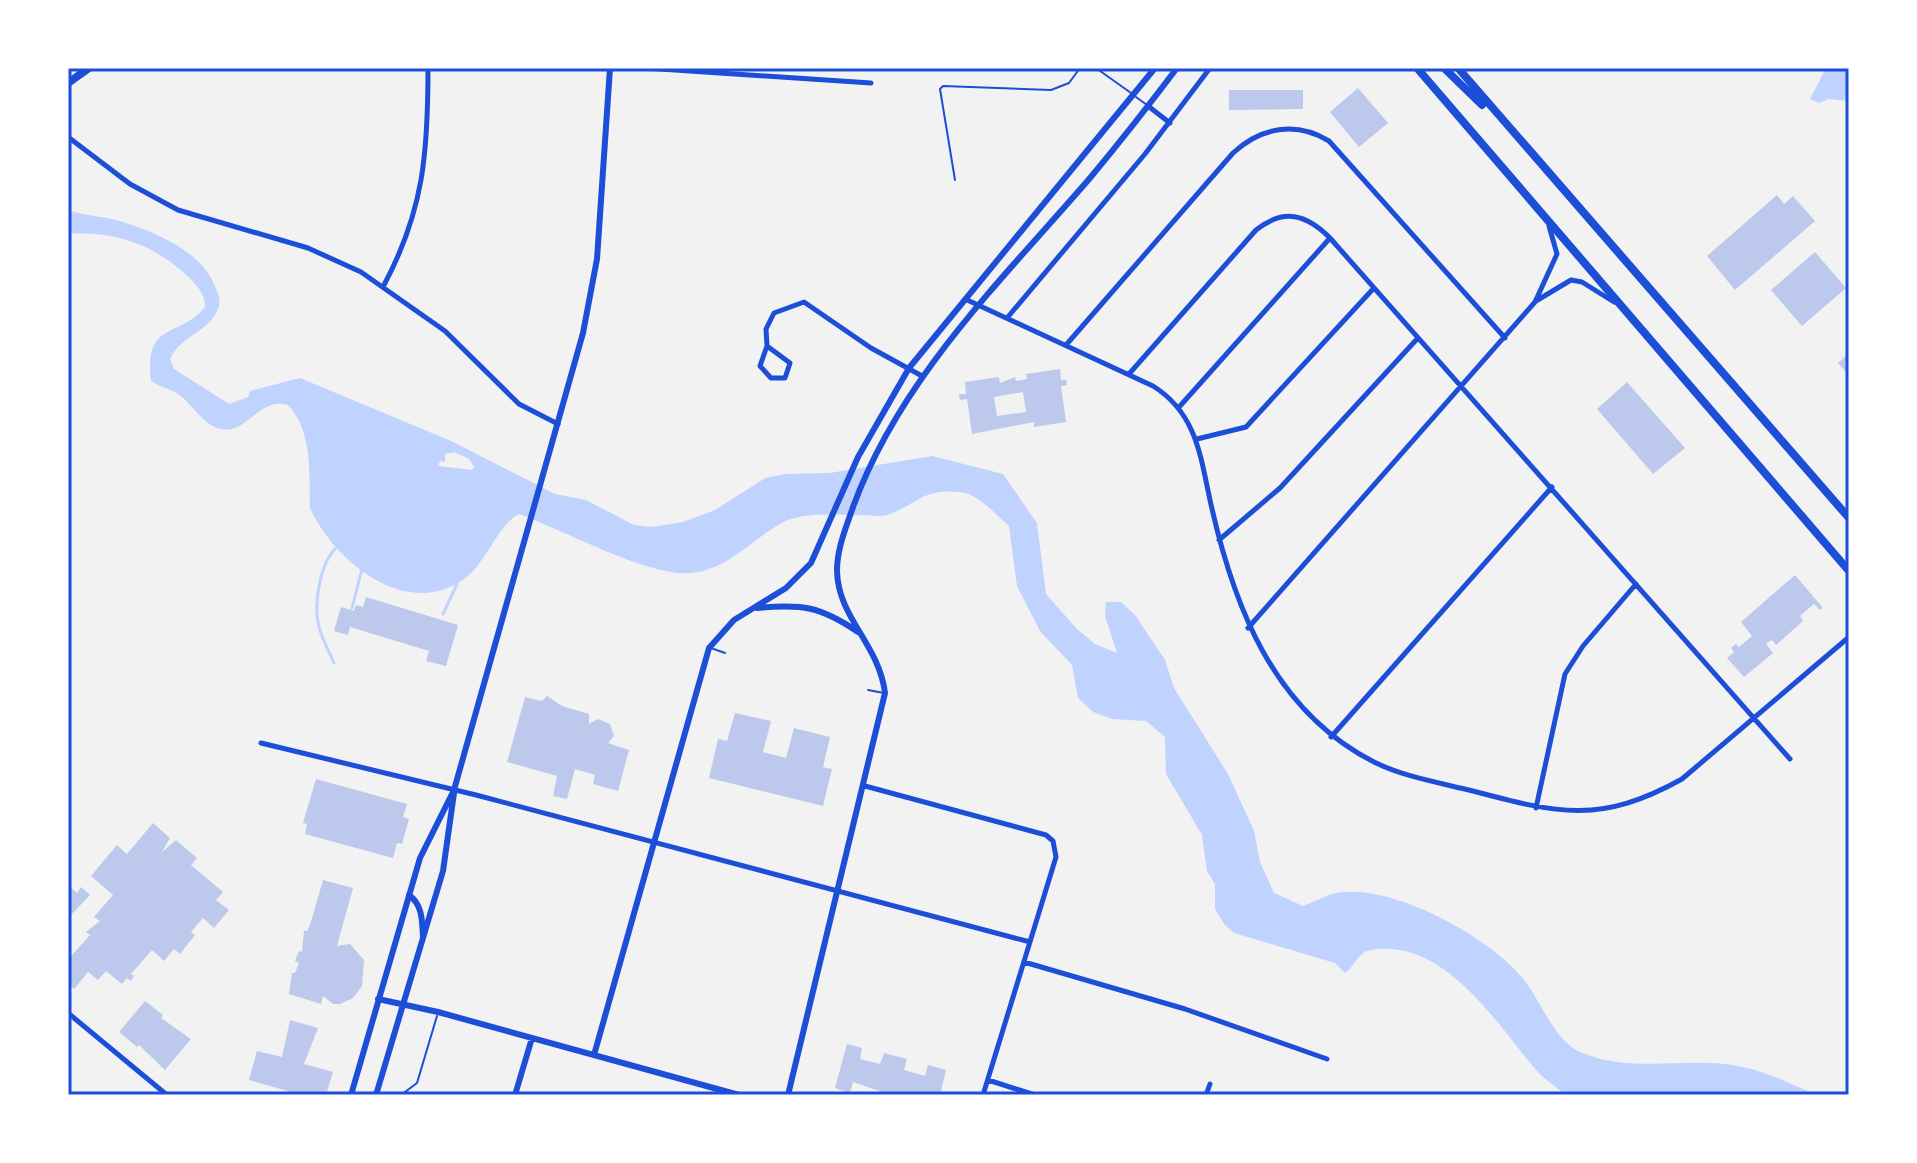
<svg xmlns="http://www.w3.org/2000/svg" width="1917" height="1163" font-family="Mulish,sans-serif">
<rect width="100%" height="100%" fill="#f2f2f2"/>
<path fill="#bfd3fe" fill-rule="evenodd" d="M 1826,68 L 1849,68 L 1849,101 L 1829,99 L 1819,103 L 1810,99 Z
M 68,210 C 85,216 100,216 116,220 C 149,229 198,249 213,282 C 217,292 223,300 217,311 C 207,333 180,336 170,359 L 174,369 L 229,404 L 248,397 L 250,391 L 300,378 L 451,441 L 555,494 L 586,500 L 634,525 L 652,527 L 683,522 L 715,510 L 765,478 L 785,474 L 830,473 L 932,456 L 1003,474 L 1037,523 L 1046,594 L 1077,629 L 1095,644 L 1117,653 L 1105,616 L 1106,602 L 1121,602 L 1135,615 L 1165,660 L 1174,688 L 1228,774 L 1254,831 L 1260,862 L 1274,893 L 1303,906 C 1314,902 1326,895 1337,893 C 1392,883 1492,938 1525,981 C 1541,1002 1555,1041 1580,1052 C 1633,1075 1688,1055 1743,1067 C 1767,1072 1794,1085 1817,1095 L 1565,1095 C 1556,1086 1545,1080 1537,1071 C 1496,1023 1444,937 1371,950 C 1356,953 1355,967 1345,973 L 1335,963 L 1234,933 L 1225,925 L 1215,909 L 1215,884 L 1207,871 L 1202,835 L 1166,774 L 1165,737 L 1146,721 L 1112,719 L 1093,712 L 1078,698 L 1072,665 L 1040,631 L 1017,586 L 1009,526 C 995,514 979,494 960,492 C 921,488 917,505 887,515 C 880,517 870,515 862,515 C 838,515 800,511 780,524 C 750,541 727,570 690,573 C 649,577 561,529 519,514 C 500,523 487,559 469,575 C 411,624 335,563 310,508 C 309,474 313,432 288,405 C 259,396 247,435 221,429 C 202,425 193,404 178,394 C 169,388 159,387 151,381 C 144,320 179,339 205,307 C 206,293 193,281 183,272 C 150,243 112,231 68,234 ZM 454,452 L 469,459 L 474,467 L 472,470 L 438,466 L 440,461 L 445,462 L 445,454 Z"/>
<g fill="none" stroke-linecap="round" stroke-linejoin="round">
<path stroke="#bfd3fe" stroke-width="3" d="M 352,608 L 362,569
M 443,614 L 457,584
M 334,663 C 329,651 322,639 319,627 C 313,605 320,562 337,547"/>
</g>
<path fill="#bdc9ec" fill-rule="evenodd" d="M 1358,88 L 1388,123 L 1359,147 L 1330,112 Z
M 1229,90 L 1303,90 L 1303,109 L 1229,110 Z
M 1777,195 L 1784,204 L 1793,196 L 1815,221 L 1735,290 L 1707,256 Z
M 1815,252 L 1846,288 L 1802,326 L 1771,290 Z
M 1849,353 L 1849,376 L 1838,363 Z
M 1060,369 L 1061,380 L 1066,380 L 1067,385 L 1061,386 L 1066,422 L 1034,427 L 1034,422 L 972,434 L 967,399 L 960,400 L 959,394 L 966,394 L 965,382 L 999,377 L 1000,383 L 1015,377 L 1016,381 L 1027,379 L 1026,374 ZM 1023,392 L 1026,412 L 997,416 L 994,397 Z
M 1627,382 L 1685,448 L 1653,474 L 1597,409 Z
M 1795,575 L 1823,608 L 1820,610 L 1814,604 L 1800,616 L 1803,621 L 1776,645 L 1772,640 L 1766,644 L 1773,653 L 1744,677 L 1727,658 L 1734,652 L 1731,648 L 1736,644 L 1739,647 L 1752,636 L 1741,622 Z
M 366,597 L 458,625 L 446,666 L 426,661 L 429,651 L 350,627 L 348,635 L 334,631 L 341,607 L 354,611 L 356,605 L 363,607 Z
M 547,696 L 562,706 L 589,714 L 589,724 L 598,719 L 610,724 L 614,736 L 608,743 L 629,750 L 618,791 L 593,784 L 595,775 L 575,769 L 567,799 L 553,796 L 557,776 L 507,762 L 525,697 L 542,701 Z
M 735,713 L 771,721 L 763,752 L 786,758 L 794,728 L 830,737 L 823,767 L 832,769 L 823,806 L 709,778 L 718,739 L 727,741 Z
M 316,779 L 407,804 L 403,817 L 409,819 L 402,844 L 397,843 L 393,858 L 305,834 L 307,824 L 303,823 Z
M 153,823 L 170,838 L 162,852 L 176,840 L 197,858 L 191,865 L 223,892 L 216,900 L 229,910 L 214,928 L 203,918 L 191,932 L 195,935 L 180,954 L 174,949 L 164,961 L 152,950 L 131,974 L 134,976 L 131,981 L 127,978 L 122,984 L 106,971 L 98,980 L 88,972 L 74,989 L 68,984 L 68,952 L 72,955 L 90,935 L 86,932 L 100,921 L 94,917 L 113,895 L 91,876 L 117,845 L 127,854 Z
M 323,880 L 353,888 L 337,946 L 350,944 L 364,960 L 362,986 L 353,998 L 340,1004 L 333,1004 L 323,996 L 321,1004 L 289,994 L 292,973 L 295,973 L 299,963 L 295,961 L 299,951 L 302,952 L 304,931 L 307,931 L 310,925 Z
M 68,885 L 77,893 L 81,887 L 90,895 L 68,918 Z
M 145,1001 L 163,1015 L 161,1018 L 191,1039 L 165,1070 L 139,1045 L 137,1047 L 119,1032 Z
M 290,1020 L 318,1028 L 304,1064 L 333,1072 L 326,1095 L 302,1095 L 249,1080 L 257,1051 L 282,1057 Z
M 847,1044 L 862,1048 L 860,1059 L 880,1064 L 884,1053 L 907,1059 L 904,1070 L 925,1076 L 928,1065 L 946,1070 L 940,1095 L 891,1095 L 853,1082 L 850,1093 L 835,1088 Z"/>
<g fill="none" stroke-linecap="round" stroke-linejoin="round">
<path stroke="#1d4ed8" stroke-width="2" d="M 1096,68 L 1131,93
M 1136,97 L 1147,105
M 955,180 L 940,89 L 943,86 L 1051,90 L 1069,83 L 1080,68
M 711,648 L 725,653
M 868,690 L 884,693
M 355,1093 L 366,1095
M 401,1095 L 417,1083 L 437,1016"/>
<path stroke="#1d4ed8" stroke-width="5" d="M 645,68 L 871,83
M 1148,106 L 1170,123
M 68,137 L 130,184 L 178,210 L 308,248 L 361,272 L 445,331 L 519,404 L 558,424
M 384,285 C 424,210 428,152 428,68
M 965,299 L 1153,386 C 1196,413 1200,454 1210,500 C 1233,605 1273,711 1374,762 C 1404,777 1441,783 1473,791 C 1559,814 1601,824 1682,779 L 1849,637
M 1536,301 L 1571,280 L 1582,282 L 1614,302
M 1007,318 L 1145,154 L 1210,68
M 1066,345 L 1233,153 C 1261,127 1296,121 1329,141 L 1505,338
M 767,346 L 790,363 L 785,378 L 771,378 L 760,366 L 767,346 L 766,329 L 774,313 L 804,302 L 871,348 L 922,376
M 1129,374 L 1256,230 C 1284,208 1306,214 1330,238 L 1790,759
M 1180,406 L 1330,238
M 1197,439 L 1246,427 L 1373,289
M 1219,540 L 1280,488 L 1417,339
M 1248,628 L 1535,302 L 1557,254 L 1549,226
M 1331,737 L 1552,487
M 261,743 L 476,795 L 1030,942
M 865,786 L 1046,835 L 1053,841 L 1056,857 L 983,1095
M 1536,808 L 1565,674 L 1583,646 L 1636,584
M 1024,962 L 1185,1009 L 1327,1059
M 68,1013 L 167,1095
M 988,1080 L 1035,1095
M 1206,1095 L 1210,1084"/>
<path stroke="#1d4ed8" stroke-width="6" d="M 757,608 C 802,604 820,606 858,632
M 409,895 C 423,905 422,922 423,937
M 378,999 L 438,1012 L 739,1095
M 594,1055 L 709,648 L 734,620 L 786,588 L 811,563 L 858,457 L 909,368 L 1155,68
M 351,1095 L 420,858 L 454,790 L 583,333 L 597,259 L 610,68
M 376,1095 L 443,871 L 454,793
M 515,1095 L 532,1038
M 788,1095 L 885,693 C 879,644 838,618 837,571 C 837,548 846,528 853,507 C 900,378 1002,280 1090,178 C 1120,142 1149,105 1177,68"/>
<path stroke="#1d4ed8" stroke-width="8" d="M 1417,68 L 1849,571
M 1444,68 L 1482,105
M 1458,68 L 1849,518
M 68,83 L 89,68"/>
</g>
<rect width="1917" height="1163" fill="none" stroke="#ffffff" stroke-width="140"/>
<rect x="70" y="70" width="1777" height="1023" fill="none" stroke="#1d4ed8" stroke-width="3"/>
</svg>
